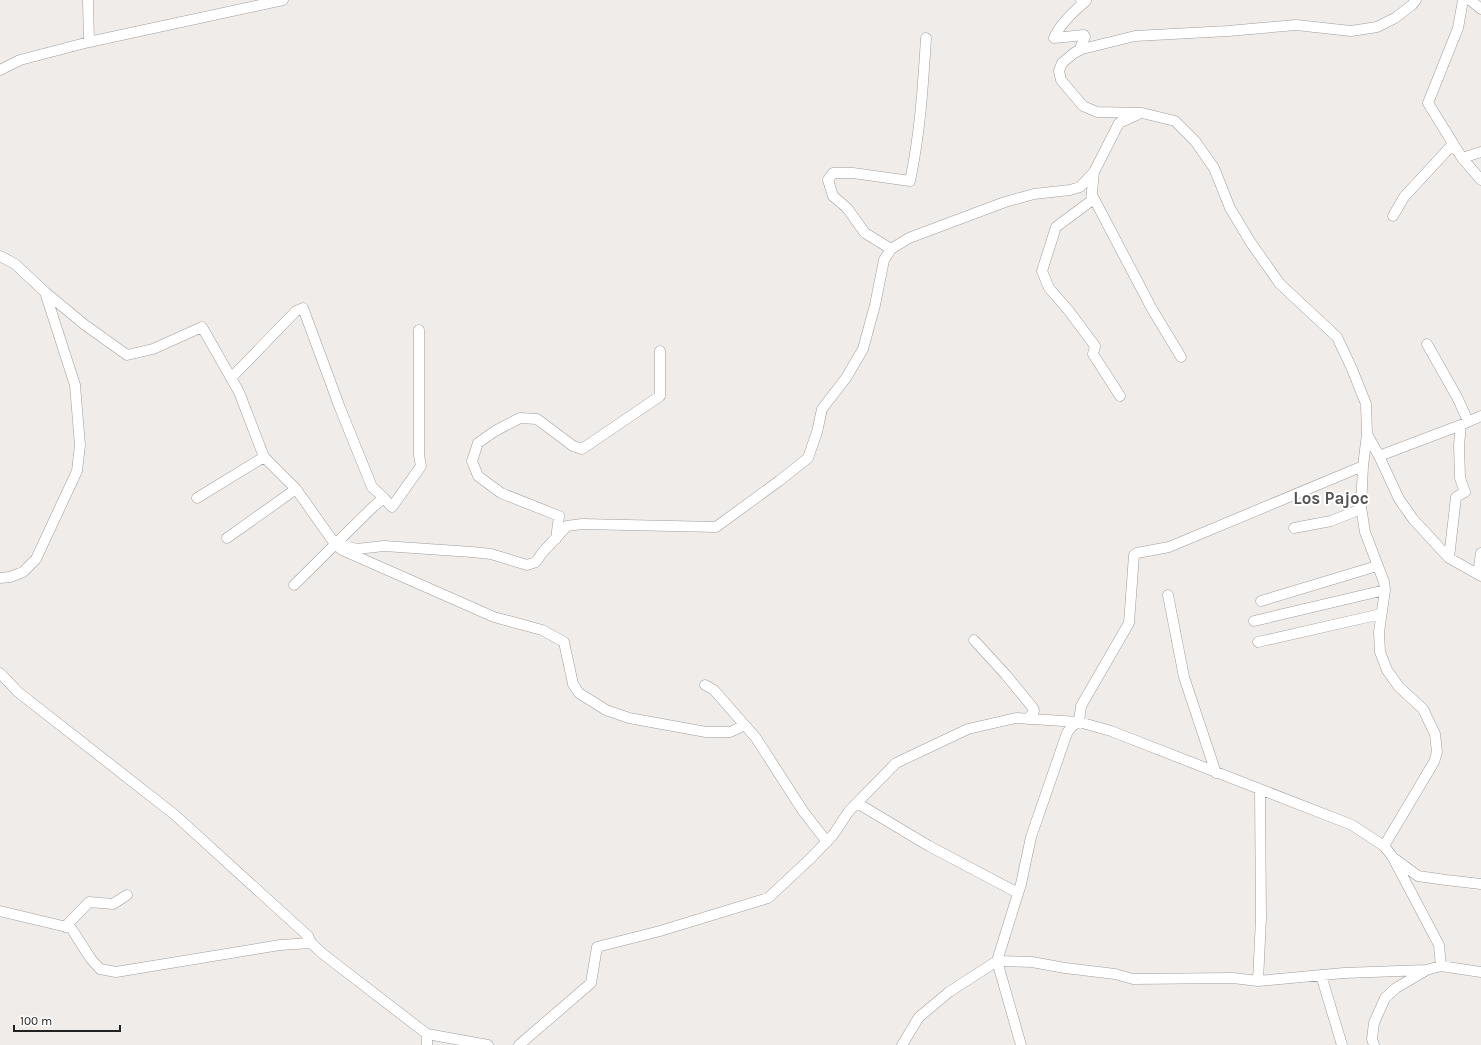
<svg xmlns="http://www.w3.org/2000/svg" width="1481" height="1045" font-family="Karla,sans-serif">
<rect width="100%" height="100%" fill="#f0ece9"/>
<g fill="none" stroke-linecap="round" stroke-linejoin="round">
<defs>
<path id="minor" d="M 88,0 L 89,42
M 1081,0 L 1086,1 C 1074,11 1060,24 1054,38 L 1084,35 L 1085,37 L 1081,46 L 1082,49
M 1463,0 L 1458,28 L 1428,103 L 1462,158 L 1481,180
M 1470,0 L 1481,9
M 0,70 L 20,60 L 89,42 L 283,0
M 1462,158 L 1481,152
M 1094,172 L 1091,201 L 1056,227 L 1042,271 L 1049,288 L 1069,311 L 1095,346 L 1093,354 L 1120,396
M 1092,195 L 1152,309 L 1181,357
M 1393,216 L 1404,197 L 1453,144
M 891,249 L 865,233 L 847,208 L 833,196 L 828,180 L 833,173 L 853,173 L 910,181 C 920,134 923,87 926,38
M 0,256 L 15,264 L 45,292 L 75,385 L 80,445 L 77,471 L 36,559 L 23,572 L 10,577 L 0,578
M 45,292 L 85,325 L 127,355 L 153,349 L 202,327 L 239,392 L 264,457 L 296,489 L 335,544 L 342,550 L 494,617 L 542,630 L 564,642 L 573,684 L 579,693 L 606,710 L 629,718 L 706,732 L 730,732 L 739,728
M 1427,344 L 1457,397 L 1468,421
M 231,378 L 296,311 L 303,308 L 340,408 L 372,487 L 384,498
M 1367,434 L 1379,456 L 1399,499 L 1413,519 L 1449,558 L 1481,576
M 1379,456 L 1461,425 L 1481,416
M 197,498 L 264,457
M 1294,528 L 1331,521 L 1361,509
M 227,538 L 296,489
M 556,539 L 559,516 L 501,493 L 478,476 L 472,461 L 478,443 L 495,431 L 520,418 L 537,419 L 573,446 L 582,449 L 660,396 L 660,351
M 335,544 L 357,549 L 384,546 L 472,552 L 491,554 L 527,565 L 536,562 L 542,553 L 567,526 L 582,524 L 716,527 L 779,481 L 808,458 L 817,432 L 822,409 L 846,378 L 863,349 L 875,305 L 884,260 L 891,249 L 909,238 L 1005,202 L 1034,194 L 1070,190 L 1080,187 L 1094,172 L 1119,123 L 1137,115
M 1449,558 L 1456,497 L 1465,492 L 1460,478 L 1459,445 L 1461,425
M 1478,574 L 1481,553
M 294,585 L 374,506 L 384,498 L 392,507 L 421,466 L 419,455 L 419,330
M 1168,595 L 1184,677 L 1216,773
M 1261,601 L 1377,566
M 1254,621 L 1385,590
M 974,640 L 1006,675 L 1033,708 L 1034,711 L 1028,719
M 1258,642 L 1381,614
M 0,673 L 18,692 L 175,815 L 308,936 L 311,943 L 323,954 L 427,1034 L 488,1045
M 705,685 L 714,690 L 756,738 L 803,811 L 827,842
M 857,803 L 929,846 L 1018,893
M 1384,846 L 1434,762 L 1437,752 L 1435,734 L 1423,709 L 1399,687 L 1387,670 L 1380,652 L 1379,632 L 1385,590 L 1384,582 L 1365,532 L 1361,507 L 1363,466 L 1367,434 L 1366,404 L 1352,369 L 1337,337 L 1280,284 L 1251,243 L 1230,208 L 1214,168 L 1195,141 L 1175,121 L 1142,113 L 1097,112 L 1083,106 L 1061,80 L 1059,71 L 1062,63 L 1074,53 L 1082,49 L 1135,36 L 1228,31 L 1296,25 L 1351,31 L 1377,27 L 1395,18 L 1412,5 L 1416,0
M 1395,859 L 1418,876 L 1446,880 L 1481,884
M 0,911 L 71,928 L 91,959 L 100,969 L 116,972 L 280,945 L 311,943
M 65,927 L 89,902 L 113,904 L 127,895
M 1321,975 L 1342,1045
M 1258,981 L 1261,918 L 1260,790
M 427,1034 L 427,1045
M 519,1045 L 591,983 L 597,947 L 660,931 L 768,898 L 811,858 L 833,835 L 849,811 L 896,763 L 968,729 L 1016,718 L 1079,722 L 1111,731 L 1352,825 L 1384,846 L 1392,856 L 1439,945 L 1441,966
M 902,1045 L 919,1017 L 949,992 L 997,961 L 1021,884 L 1031,837 L 1067,733 L 1072,726 L 1079,722 L 1081,706 L 1129,623 L 1134,555 L 1137,553 L 1169,547 L 1363,466
M 1021,1045 L 997,961 L 1032,962 L 1065,968 L 1115,974 L 1133,979 L 1233,978 L 1258,981 L 1344,973 L 1426,970 L 1441,966 L 1481,972
M 1374,1045 L 1372,1039 L 1374,1023 L 1385,998 L 1396,988 L 1425,971"/>
</defs>
<use href="#minor" stroke="#9e9e9e" stroke-width="11"/>
<use href="#minor" stroke="#fff" stroke-width="10"/>
</g>
<g text-anchor="middle" stroke-width="4" stroke-linejoin="round" paint-order="stroke">
<g font-size="17" font-weight="bold" fill="#545454" stroke="#fff">
<text x="1331" y="504">Los Pajoc</text>
</g>
</g>
<path d="M14 1025v6h106v-6" fill="none" stroke="#212121" stroke-width="2"/>
<text x="20" y="1025" font-size="12" fill="#212121" stroke="#ffffff" stroke-width="3" paint-order="stroke">100 m</text>
</svg>
